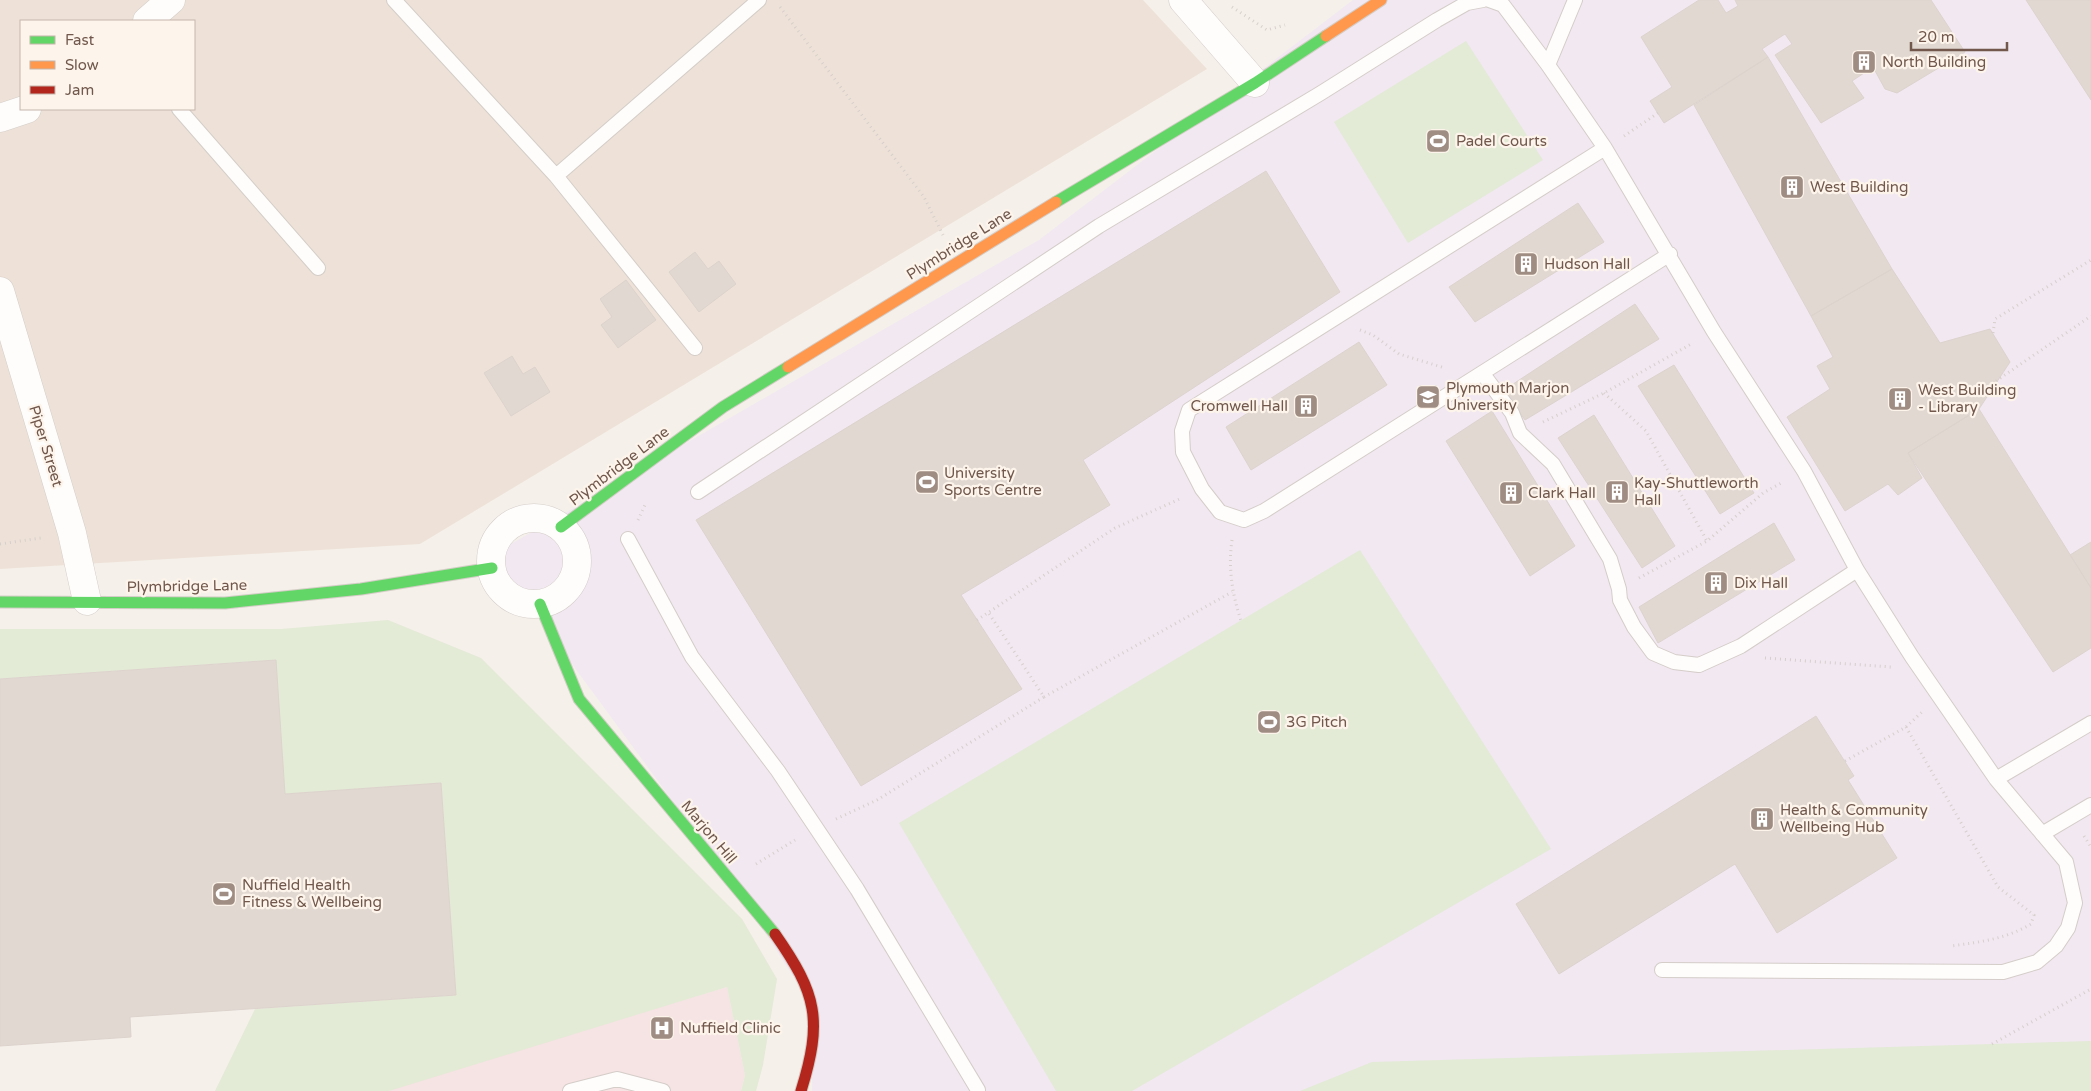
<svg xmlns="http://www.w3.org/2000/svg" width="2091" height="1091" font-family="'Varela Round',sans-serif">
<rect width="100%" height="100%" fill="#f5f0ea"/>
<path fill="#eee2d8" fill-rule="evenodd" d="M 0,0 L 1143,0 L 1207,69 L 420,544 L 0,569 ZM 21,21 L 194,21 L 194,109 L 21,109 Z"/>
<path fill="#f1e8f1" d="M 1353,0 L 2091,0 L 2091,1091 L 812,1091 L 813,1007 L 730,879 L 492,555 L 1039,240 Z"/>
<path fill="#f6e3e3" d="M 727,987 L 745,1075 L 741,1091 L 382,1091 Z"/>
<path fill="#e3ead6" d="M 1466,41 L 1543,160 L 1408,243 L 1334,122 Z
M 1360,550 L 1551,849 L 1132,1091 L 1056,1091 L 899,823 Z
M 388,620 L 481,658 L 742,919 L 777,979 L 763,1065 L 756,1091 L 741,1091 L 745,1075 L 727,987 L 389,1091 L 215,1091 L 255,1009 L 456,995 L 441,783 L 285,794 L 275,660 L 0,679 L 0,629 L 281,629 Z
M 2091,1041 L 2091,1091 L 1300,1091 L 1372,1062 Z"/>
<path fill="#e1d8d2" stroke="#ddd3cd" d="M 1699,0 L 1718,0 L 1726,13 L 1738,6 L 1735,0 L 1931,0 L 1965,52 L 1897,93 L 1885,89 L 1873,67 L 1852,81 L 1864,98 L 1821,123 L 1775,55 L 1792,44 L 1785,34 L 1762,49 L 1768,57 L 1664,123 L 1650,101 L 1672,87 L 1641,37 Z
M 2026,0 L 2091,0 L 2091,100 Z
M 1768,57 L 1892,269 L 1811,316 L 1694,105 Z
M 1266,171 L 1340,292 L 1083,460 L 1110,505 L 961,595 L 1022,689 L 861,786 L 696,520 Z
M 1578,203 L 1604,242 L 1475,322 L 1449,287 Z
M 695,252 L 708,269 L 719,261 L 736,284 L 699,312 L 669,272 Z
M 1892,269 L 1940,343 L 1990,329 L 2010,362 L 1979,409 L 1908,453 L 1922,478 L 1898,495 L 1888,484 L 1845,511 L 1787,417 L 1830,389 L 1817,366 L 1833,357 L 1811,316 Z
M 626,280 L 656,320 L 618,348 L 601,325 L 612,317 L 600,299 Z
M 1635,304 L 1659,339 L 1525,420 L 1504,390 Z
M 1359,342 L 1387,385 L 1251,470 L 1226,427 Z
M 512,356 L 523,374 L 535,367 L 550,392 L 511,416 L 484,373 Z
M 1674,365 L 1754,493 L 1720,514 L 1638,386 Z
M 1979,409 L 2091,588 L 2091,648 L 2053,672 L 1908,453 Z
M 1492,411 L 1575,546 L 1530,576 L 1446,441 Z
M 1594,415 L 1675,546 L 1642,568 L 1558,438 Z
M 1774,523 L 1795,560 L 1658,643 L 1639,607 Z
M 2091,542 L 2091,588 L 2070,555 Z
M 276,660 L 285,794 L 441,783 L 456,995 L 130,1017 L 131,1037 L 0,1046 L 0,679 Z
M 1816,716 L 1854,776 L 1848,780 L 1897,858 L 1777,933 L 1735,864 L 1559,974 L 1516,904 Z"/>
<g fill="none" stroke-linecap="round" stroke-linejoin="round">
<defs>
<path id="lane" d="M 394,0 L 556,176 L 759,0
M 1489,0 L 1503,5 L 1548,65 L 1605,148 L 1714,332 L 1804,471 L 1857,570 L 1912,657 L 1996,779 L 2066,862 L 2075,903 L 2068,928 L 2056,946 L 2037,962 L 2003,972 L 1662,970
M 1548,65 L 1575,0
M 179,109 L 318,268
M 1605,148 L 1189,410 L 1182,431 L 1183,452 L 1202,489 L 1220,512 L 1244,520 L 1264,511 L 1670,254
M 556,176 L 695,348
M 1483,374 L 1512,413 L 1520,433 L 1553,464 L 1610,559 L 1619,589 L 1620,600 L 1634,627 L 1653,653 L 1674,662 L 1699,665 L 1741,646 L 1857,570
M 698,492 L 1099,226 L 1321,93 L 1437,20 L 1467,3 L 1483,0
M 628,539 L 692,657 L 778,771 L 857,889 L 978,1090
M 1996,779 L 2091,723
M 2042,834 L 2091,805
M 570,1091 L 617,1079 L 663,1091"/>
<path id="street" d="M 1183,0 L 1255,83
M 147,21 L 171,0
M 0,118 L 27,109
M 0,291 L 72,533 L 87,601
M491 561a43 43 0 1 1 86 0a43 43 0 1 1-86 0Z"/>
<path id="fast" d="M 1056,202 L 1255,83 L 1326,36
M 561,527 L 723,407 L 788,367
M 0,602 L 225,603 L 361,589 L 492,568
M 540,604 L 579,699 L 775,934"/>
<path id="slow" d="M 1326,36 L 1381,0
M 788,367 L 1056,202"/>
<path id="jam" d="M 775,934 C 817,994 823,1020 801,1091"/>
</defs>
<use href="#lane" stroke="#d4cdc8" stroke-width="16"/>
<use href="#street" stroke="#d4cdc8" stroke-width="29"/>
<use href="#fast" stroke="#d4ccc6" stroke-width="13"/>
<use href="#slow" stroke="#d4ccc6" stroke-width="13"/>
<use href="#jam" stroke="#d4ccc6" stroke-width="13"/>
<path stroke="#d7cfcb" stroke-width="3" stroke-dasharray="1 4" stroke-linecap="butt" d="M 780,7 L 924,197 L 943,235
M 1232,7 L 1267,30 L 1285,25
M 1624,136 L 1658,113
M 1360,330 L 1373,335 L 1399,354 L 1445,368
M 1993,333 L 1995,319 L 2091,260
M 1996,381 L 2091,316
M 1604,393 L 1646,431 L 1707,541
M 1543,422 L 1604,393 L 1693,343
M 638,520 L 645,505
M 1232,540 C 1228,568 1232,593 1241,621
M 0,544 L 41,538
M 1639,578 L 1707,541 L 1763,493 L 1783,482
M 977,620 L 1115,528 L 1182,498
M 1765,658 L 1891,667
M 1044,697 L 1232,592
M 1906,727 L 1998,887 L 2034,915 L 2031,924 C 2006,939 1980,942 1951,946
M 1845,761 L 1906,727 L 1922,712
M 836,819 L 877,800 L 1044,697 L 988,612
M 2084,836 L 2091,847
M 756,864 L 795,840
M 1992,1044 L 2091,989"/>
<use href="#lane" stroke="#fefdfc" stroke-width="14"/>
<use href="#street" stroke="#fefdfc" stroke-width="28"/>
<use href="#fast" stroke="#63d668" stroke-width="11"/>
<use href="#slow" stroke="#ff974d" stroke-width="11"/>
<use href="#jam" stroke="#b3261e" stroke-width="11"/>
</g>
<defs>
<symbol id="building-square" viewBox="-11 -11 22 22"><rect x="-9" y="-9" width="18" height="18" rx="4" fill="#9f8d83" stroke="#fdf5eb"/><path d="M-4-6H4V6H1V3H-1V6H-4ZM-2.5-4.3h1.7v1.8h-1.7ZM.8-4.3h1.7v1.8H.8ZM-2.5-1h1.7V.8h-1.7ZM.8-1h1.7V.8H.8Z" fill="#fff"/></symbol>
<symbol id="stadium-square" viewBox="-11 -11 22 22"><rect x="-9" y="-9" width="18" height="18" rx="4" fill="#9f8d83" stroke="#fdf5eb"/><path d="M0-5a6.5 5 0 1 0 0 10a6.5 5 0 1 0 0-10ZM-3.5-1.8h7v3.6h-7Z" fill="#fff"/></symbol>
<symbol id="university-square" viewBox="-11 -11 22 22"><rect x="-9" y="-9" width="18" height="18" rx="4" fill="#9f8d83" stroke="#fdf5eb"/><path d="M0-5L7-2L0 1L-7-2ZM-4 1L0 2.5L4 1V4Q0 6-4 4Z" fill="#fff"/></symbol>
<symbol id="hospital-square" viewBox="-11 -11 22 22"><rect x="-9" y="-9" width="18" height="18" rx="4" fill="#9f8d83" stroke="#fdf5eb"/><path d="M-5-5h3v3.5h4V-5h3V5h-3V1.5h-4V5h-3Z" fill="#fff"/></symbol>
</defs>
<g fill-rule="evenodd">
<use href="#building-square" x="1850" y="48" width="28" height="28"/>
<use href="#stadium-square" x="1424" y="127" width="28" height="28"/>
<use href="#building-square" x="1778" y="173" width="28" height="28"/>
<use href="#building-square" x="1512" y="250" width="28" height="28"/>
<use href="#university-square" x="1414" y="383" width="28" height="28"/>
<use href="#building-square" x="1886" y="385" width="28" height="28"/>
<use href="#building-square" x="1292" y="392" width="28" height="28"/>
<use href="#stadium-square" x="913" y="468" width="28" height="28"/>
<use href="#building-square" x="1603" y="478" width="28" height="28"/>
<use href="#building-square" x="1497" y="479" width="28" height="28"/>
<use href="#building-square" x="1702" y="569" width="28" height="28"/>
<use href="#stadium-square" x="1255" y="708" width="28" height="28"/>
<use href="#building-square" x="1748" y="805" width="28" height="28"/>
<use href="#stadium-square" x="210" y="880" width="28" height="28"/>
<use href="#hospital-square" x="648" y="1014" width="28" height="28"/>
</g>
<g text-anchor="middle" stroke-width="4.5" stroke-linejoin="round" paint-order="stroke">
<g font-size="15" fill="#71574c" stroke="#fdf5eb" text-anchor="start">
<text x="1882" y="67">North Building</text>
<text x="1456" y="146">Padel Courts</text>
<text x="1810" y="192">West Building</text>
<text x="1544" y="269">Hudson Hall</text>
<text x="1446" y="393">Plymouth Marjon<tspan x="1446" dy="17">University</tspan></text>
<text x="1918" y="395">West Building<tspan x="1918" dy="17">- Library</tspan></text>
<text x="1288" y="411" text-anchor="end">Cromwell Hall</text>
<text x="944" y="478">University<tspan x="944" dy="17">Sports Centre</tspan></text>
<text x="1634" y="488">Kay-Shuttleworth<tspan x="1634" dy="17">Hall</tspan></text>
<text x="1528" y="498">Clark Hall</text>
<text x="1734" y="588">Dix Hall</text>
<text x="1286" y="727">3G Pitch</text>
<text x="1780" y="815">Health &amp; Community<tspan x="1780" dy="17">Wellbeing Hub</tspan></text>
<text x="242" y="890">Nuffield Health<tspan x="242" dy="17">Fitness &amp; Wellbeing</tspan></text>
<text x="680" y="1033">Nuffield Clinic</text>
</g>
<g font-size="15" fill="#71574c" stroke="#fdf5eb">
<text transform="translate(959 244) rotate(-32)" y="5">Plymbridge Lane</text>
<text transform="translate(46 446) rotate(73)" y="5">Piper Street</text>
<text transform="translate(619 466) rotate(-37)" y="5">Plymbridge Lane</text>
<text transform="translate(187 586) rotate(-1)" y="5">Plymbridge Lane</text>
<text transform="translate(709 832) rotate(50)" y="5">Marjon Hill</text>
</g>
</g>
<rect x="20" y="20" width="175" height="90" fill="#fdf5eb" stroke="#c5b6ab"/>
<rect x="30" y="36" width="25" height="8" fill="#63d668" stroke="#c5b6ab"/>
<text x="65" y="45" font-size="15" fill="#71574c">Fast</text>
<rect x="30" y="61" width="25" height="8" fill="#ff974d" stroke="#c5b6ab"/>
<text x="65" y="70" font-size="15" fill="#71574c">Slow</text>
<rect x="30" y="86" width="25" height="8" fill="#b3261e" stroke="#c5b6ab"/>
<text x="65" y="95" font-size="15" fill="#71574c">Jam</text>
<path d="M1911 42v8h96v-8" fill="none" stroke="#71574c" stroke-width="2.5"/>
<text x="1918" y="42" font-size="15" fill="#71574c" stroke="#fdf5eb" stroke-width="4" paint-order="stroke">20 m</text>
</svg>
